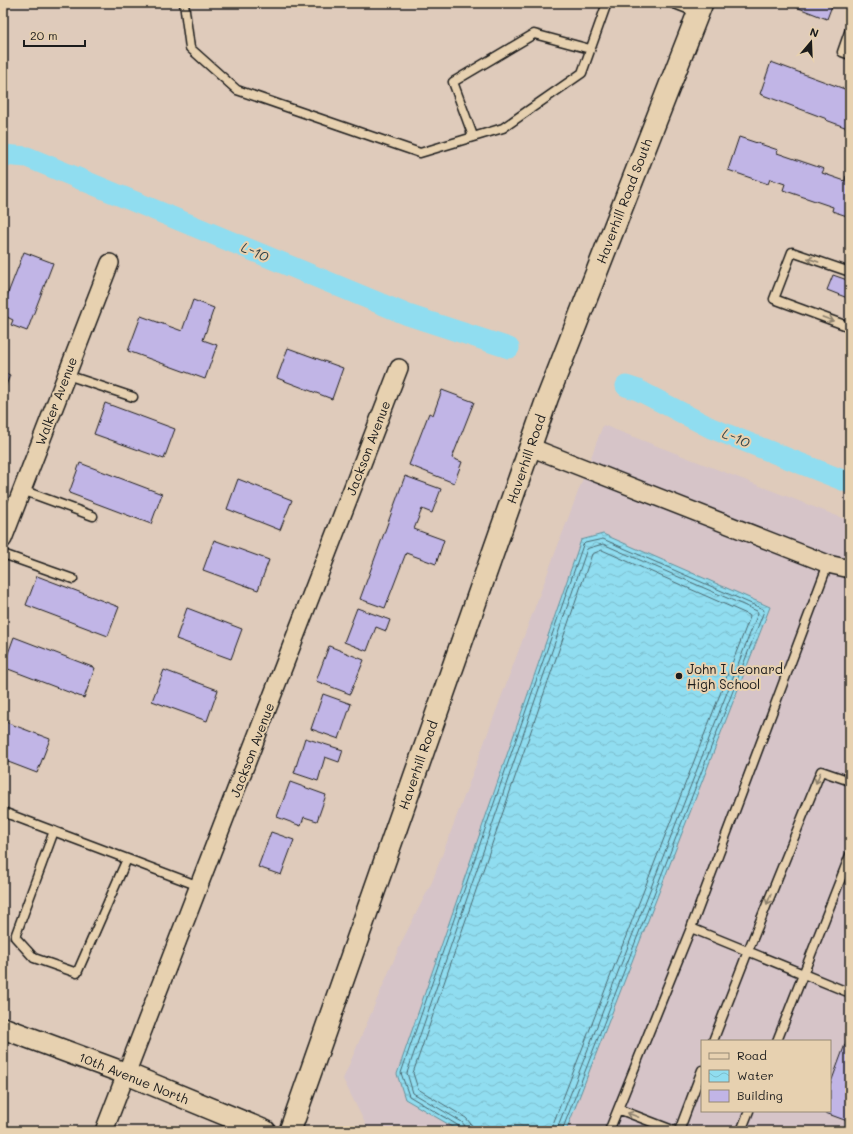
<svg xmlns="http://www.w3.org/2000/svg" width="853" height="1134" font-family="Mali,sans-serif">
<defs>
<pattern id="water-waves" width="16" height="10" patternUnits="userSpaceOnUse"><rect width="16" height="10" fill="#90ddf0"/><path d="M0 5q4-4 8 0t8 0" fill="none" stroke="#7cbdcd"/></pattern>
</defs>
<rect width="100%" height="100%" fill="#dfcbbb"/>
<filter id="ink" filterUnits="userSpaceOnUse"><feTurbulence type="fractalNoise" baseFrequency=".025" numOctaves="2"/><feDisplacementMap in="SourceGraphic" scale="8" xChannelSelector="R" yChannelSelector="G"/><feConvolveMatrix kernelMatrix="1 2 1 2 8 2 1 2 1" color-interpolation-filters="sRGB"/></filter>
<g filter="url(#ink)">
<path fill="#d6c4c8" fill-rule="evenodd" d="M 603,425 L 850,521 L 850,1131 L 369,1131 L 343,1079 L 402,941 L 432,882 ZM 702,1041 L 830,1041 L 830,1111 L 702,1111 Z"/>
<path fill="url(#water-waves)" stroke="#62909b" d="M 603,534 L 770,607 L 566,1131 L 460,1131 L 405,1099 L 397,1074 L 581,540 Z"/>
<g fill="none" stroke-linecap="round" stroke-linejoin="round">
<path stroke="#4a6971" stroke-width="1" d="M 461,1131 L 461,1128 L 459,1126 L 409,1096 L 401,1073 L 583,545 L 585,543 L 603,539 L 763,609 L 764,611 L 563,1128 L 563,1131
M 466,1131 L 465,1126 L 462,1122 L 413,1093 L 407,1073 L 587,549 L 589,548 L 603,544 L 757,611 L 758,613 L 558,1126 L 558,1131
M 472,1131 L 471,1124 L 466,1118 L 418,1089 L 413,1073 L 592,554 L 602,550 L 749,615 L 750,617 L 553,1124 L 552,1131"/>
<path stroke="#90ddf0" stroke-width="21" d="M 3,155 L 27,157 L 408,315 L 509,348
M 626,386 L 638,390 L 711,428 L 850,483"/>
</g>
<path fill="#c1b5e6" stroke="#1c1c1c" d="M 797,3 L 833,3 L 827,19 L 796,7 Z
M 771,62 L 850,91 L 850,129 L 826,120 L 827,119 L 760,94 Z
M 739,137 L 778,150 L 777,153 L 824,169 L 822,173 L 845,181 L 846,176 L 850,177 L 850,217 L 832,211 L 833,207 L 783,190 L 785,184 L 770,179 L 768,184 L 728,170 Z
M 24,252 L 53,263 L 27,331 L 11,325 L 13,320 L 3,315 L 3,306 Z
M 833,275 L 850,281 L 850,299 L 827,290 Z
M 193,300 L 214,308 L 203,340 L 217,345 L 205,379 L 128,351 L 141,316 L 182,331 Z
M 288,348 L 343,368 L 332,399 L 277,378 Z
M 3,372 L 10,375 L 3,393 Z
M 442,390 L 474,402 L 452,458 L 462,462 L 454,483 L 409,465 L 429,413 L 433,415 Z
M 105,403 L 175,429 L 164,459 L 94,434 Z
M 80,463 L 162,494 L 151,524 L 69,493 Z
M 405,476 L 441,489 L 432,513 L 422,509 L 414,529 L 444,540 L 436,564 L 406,553 L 385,608 L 360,599 Z
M 238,479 L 292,500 L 280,530 L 227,509 Z
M 214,540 L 269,560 L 258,590 L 203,570 Z
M 37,576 L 119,607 L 108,636 L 26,605 Z
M 187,608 L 242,629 L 231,659 L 176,639 Z
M 357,608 L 390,620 L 386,631 L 376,627 L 367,651 L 344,642 Z
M 14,637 L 95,668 L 84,698 L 3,667 Z
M 329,646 L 364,660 L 350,694 L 316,681 Z
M 164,670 L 218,690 L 207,721 L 152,701 Z
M 323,694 L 351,704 L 339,739 L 311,729 Z
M 3,721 L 50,739 L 37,773 L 3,760 Z
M 305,738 L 343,750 L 339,762 L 325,757 L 318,781 L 294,773 Z
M 290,782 L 326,795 L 317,821 L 304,817 L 301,826 L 277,817 Z
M 271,832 L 294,840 L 281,875 L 258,867 Z
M 850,1031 L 850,1122 L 820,1111 L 830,1111 L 830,1085 Z"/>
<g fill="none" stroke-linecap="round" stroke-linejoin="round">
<defs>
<path id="service" d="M 184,3 L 190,48 L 237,90 L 420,153 L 503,128 L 582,73 L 607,3
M 672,3 L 698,13
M 850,29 L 842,52 L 850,55
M 473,136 L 453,82 L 534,34 L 590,49
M 850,272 L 792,252 L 774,299 L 850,327
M 67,375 L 133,397
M 22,490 L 93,516
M 3,554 L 73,579
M 3,812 L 199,886
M 54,831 L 15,937 L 34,958 L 77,973 L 127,859
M 691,928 L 828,564
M 713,1041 L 748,951 L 821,771 L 850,781
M 777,1041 L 850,855
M 618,1109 L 675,1131
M 609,1131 L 618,1109 L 691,928 L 850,993
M 679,1131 L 702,1070
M 741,1131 L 749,1111"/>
<path id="minor" d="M 530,447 L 828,564 L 850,569
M 3,539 L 110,263
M 104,1131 L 399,368"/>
<path id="tertiary" d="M 3,1028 L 127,1074 L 265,1131
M 290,1131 L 547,399 L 702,3"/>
</defs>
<use href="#service" stroke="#1c1c1c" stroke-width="11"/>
<use href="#minor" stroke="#1c1c1c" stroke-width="20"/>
<use href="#tertiary" stroke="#1c1c1c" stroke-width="24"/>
<use href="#service" stroke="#e7d1b0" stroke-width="8"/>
<use href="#minor" stroke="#e7d1b0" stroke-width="17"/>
<use href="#tertiary" stroke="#e7d1b0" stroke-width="21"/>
</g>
<defs><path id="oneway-shaft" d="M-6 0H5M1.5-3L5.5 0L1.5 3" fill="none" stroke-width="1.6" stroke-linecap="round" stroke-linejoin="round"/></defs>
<g stroke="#8c806d">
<use href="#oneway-shaft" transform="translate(813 260) rotate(-161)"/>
<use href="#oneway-shaft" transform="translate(828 319) rotate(20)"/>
<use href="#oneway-shaft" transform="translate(818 778) rotate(112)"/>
<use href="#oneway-shaft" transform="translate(769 899) rotate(112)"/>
<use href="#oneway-shaft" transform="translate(633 1115) rotate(-159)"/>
</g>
</g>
<circle fill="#1c1c1c" stroke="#e7d1b0" stroke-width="1.5" cx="679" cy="676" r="4"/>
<g text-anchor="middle" stroke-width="4" stroke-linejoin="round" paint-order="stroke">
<g font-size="13" fill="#1c1c1c" stroke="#e7d1b0">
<text transform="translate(624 201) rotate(-69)" y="5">Haverhill Road South</text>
<text transform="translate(56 401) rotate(-69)" y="5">Walker Avenue</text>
<text transform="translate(368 448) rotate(-69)" y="5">Jackson Avenue</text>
<text transform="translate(526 459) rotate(-71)" y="5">Haverhill Road</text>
<text transform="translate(252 750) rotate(-69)" y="5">Jackson Avenue</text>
<text transform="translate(418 765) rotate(-71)" y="5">Haverhill Road</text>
<text transform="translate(134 1078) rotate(22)" y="5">10th Avenue North</text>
</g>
<g font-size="13" fill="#1c1c1c" stroke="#e7d1b0" text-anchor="start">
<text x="687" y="674">John I Leonard<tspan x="687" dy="15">High School</tspan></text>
</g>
<g font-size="14" font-style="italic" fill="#334346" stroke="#e7d1b0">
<text transform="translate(255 252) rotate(23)" y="5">L-10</text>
<text transform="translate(736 438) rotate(22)" y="5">L-10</text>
</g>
</g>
<rect width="853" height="1134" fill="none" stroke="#e7d1b0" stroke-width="16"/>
<rect x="8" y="8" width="837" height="1118" fill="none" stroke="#1c1c1c" stroke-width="1.5" filter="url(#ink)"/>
<rect x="701" y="1040" width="130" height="72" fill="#e7d1b0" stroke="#968975"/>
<rect x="709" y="1053" width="20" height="6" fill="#e7d1b0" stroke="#968975"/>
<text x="737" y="1060" font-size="12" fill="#1c1c1c">Road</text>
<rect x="709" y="1070" width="20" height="12" fill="url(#water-waves)" stroke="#968975"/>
<text x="737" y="1080" font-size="12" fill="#1c1c1c">Water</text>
<rect x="709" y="1090" width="20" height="12" fill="#c1b5e6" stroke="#968975"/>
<text x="737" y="1100" font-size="12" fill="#1c1c1c">Building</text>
<g transform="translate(811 42) rotate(19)" stroke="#e7d1b0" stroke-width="3" paint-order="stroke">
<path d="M0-3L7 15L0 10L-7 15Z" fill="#1c1c1c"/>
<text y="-6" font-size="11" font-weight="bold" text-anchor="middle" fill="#1c1c1c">N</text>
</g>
<path d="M24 40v6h61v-6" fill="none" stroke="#1c1c1c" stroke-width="2"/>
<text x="30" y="40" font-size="12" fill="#1c1c1c" stroke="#e7d1b0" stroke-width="3" paint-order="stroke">20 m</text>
</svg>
